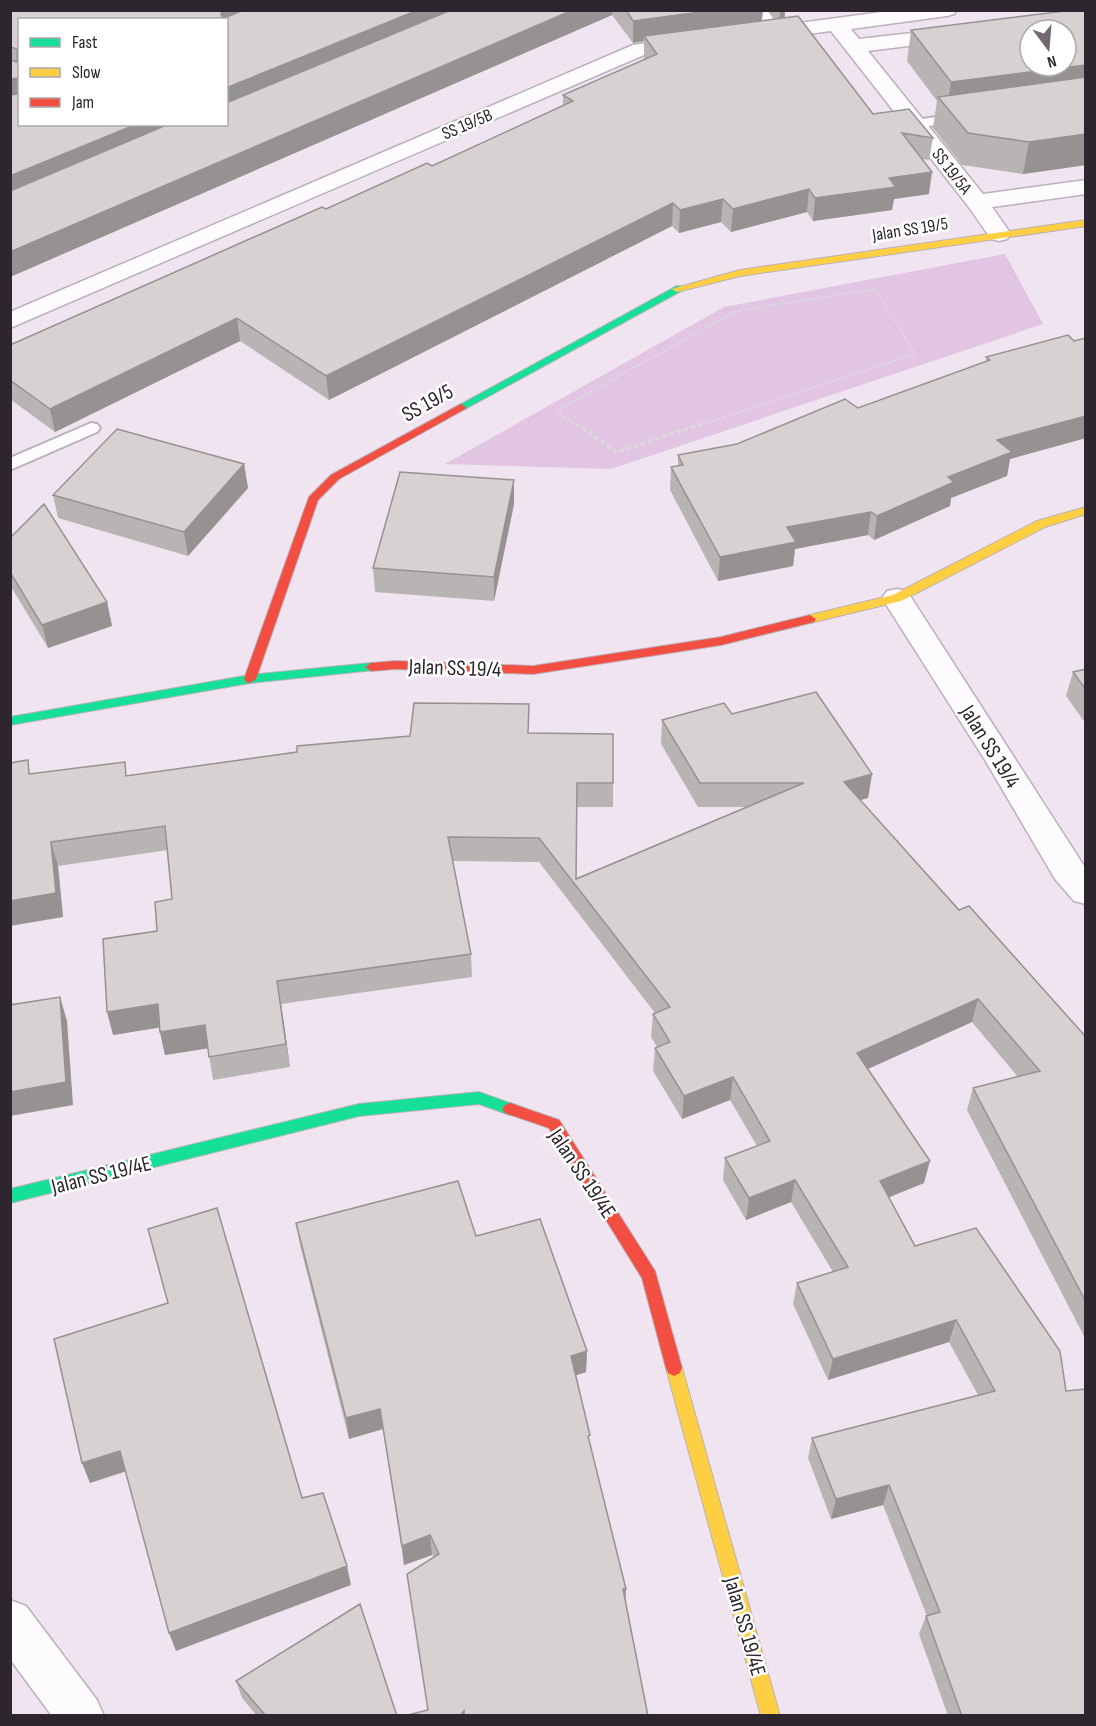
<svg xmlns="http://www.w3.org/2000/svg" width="1096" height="1726" font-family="'Sofia Sans Condensed',sans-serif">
<rect width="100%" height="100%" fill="#f0e4f0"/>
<path fill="#e2c5e2" d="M 1005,254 L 1043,324 L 611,469 L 445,464 L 724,307 Z"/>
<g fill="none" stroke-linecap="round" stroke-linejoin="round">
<defs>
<path id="lane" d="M 753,10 L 767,10 L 783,32 L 781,35 L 771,35 Z
M 964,113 L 971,117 L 969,120 L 915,128 L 908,124 L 915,120 Z
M 91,423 L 97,424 L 100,428 L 97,432 L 10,470 L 10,458 Z"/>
<path id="street" d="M 896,10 L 957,10 L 954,14 L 947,16 L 851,29 L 859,39 L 956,28 L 963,30 L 966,34 L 963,38 L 956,40 L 868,51 L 983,194 L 1086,180 L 1086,194 L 992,207 L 1011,234 L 1007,239 L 999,241 L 991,239 L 968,206 L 831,31 L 762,40 L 755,38 L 752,34 L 755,30 L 762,28 Z
M 687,37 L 694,39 L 697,43 L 694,47 L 644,55 L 10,328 L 10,312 L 633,45 Z
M 897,589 L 907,591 L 1086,869 L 1086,904 L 1074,901 L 1055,879 L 985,760 L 882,598 L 887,591 Z
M 10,1600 L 26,1606 L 97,1700 L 104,1716 L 52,1716 L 10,1659 Z"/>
<path id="fast" d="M 677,286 L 681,287 L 681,291 L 465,409 L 461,410 L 456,407 Z
M 371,663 L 377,667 L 375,670 L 250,683 L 10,725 L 10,717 L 250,675 Z
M 479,1092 L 515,1105 L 518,1109 L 515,1113 L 510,1115 L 479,1104 L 359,1116 L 10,1203 L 10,1189 L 359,1104 Z"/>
<path id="slow" d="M 1086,220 L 1086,226 L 740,276 L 677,292 L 672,289 L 740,270 Z
M 1086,507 L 1086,514 L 1045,527 L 901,601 L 810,623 L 804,619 L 810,615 L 893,595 L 1037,521 Z
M 674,1360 L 680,1363 L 682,1368 L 780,1716 L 761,1716 L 666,1368 L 668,1363 Z"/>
<path id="jam" d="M 461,404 L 466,407 L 465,409 L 339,479 L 318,500 L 256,679 L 250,683 L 246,682 L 244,679 L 309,497 L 331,475 Z
M 810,615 L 816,619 L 814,622 L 721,645 L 533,674 L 396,669 L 371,671 L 365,667 L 371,663 L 396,661 L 533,666 L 721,637 Z
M 510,1103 L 559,1120 L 655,1271 L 682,1368 L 680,1373 L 674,1376 L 668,1373 L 666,1368 L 642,1278 L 549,1128 L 505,1113 L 502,1109 L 505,1105 Z"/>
</defs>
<use href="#lane" stroke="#bab1ba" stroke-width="4"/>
<use href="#street" stroke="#bab1ba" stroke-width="3"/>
<use href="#fast" stroke="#bab1ba" stroke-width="2"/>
<use href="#slow" stroke="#bab1ba" stroke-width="2"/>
<use href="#jam" stroke="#bab1ba" stroke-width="2"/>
<path stroke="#dcd8dc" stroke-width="2" stroke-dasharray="3 2" stroke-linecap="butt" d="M 578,426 L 556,411 L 736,311 L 876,289 L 915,354 L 697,426"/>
<path stroke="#dcd8dc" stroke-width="4" stroke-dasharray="4.5 3" stroke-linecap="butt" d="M 576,424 L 617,452 L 701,424"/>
<use href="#lane" fill="#fdfbfd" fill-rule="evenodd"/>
<use href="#street" fill="#fdfbfd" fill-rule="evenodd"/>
<use href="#fast" fill="#16e098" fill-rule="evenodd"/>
<use href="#slow" fill="#ffcf43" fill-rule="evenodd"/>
<use href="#jam" fill="#f24e42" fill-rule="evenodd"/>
</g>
<path fill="#b9b4b4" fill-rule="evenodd" d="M 10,10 L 763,10 L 762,21 L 776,19 L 769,10 L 785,10 L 785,18 L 873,114 L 933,138 L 929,160 L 922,159 L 929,194 L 894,199 L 892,210 L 813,221 L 807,212 L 731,232 L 721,222 L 679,233 L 672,226 L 329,400 L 240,341 L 55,432 L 10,399 L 10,345 L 326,209 L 432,166 L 563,105 L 563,95 L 645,59 L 644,58 L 644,41 L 633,43 L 612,15 L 10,277 ZM 226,20 L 226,124 L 20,124 Z
M 1086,10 L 1086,165 L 1023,174 L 962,165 L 933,128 L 937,101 L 907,61 L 911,30 Z
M 1086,338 L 1086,438 L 1010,459 L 1007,476 L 951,498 L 950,506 L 874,540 L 868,535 L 795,549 L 793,566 L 718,581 L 670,490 L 671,467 L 678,466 L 678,455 L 737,444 L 858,408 L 986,362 L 986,357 Z
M 244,464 L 248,488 L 188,556 L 58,518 L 53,495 Z
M 514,504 L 494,601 L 375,592 L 373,568 Z
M 10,538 L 107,602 L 112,626 L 48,648 L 10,585 Z
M 1086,669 L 1086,724 L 1066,696 L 1073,672 Z
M 732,714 L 872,774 L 868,798 L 860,800 L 959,910 L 1086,1037 L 1086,1340 L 967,1110 L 973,1088 L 1018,1077 L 972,1022 L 868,1069 L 924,1183 L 889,1197 L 915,1246 L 976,1228 L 1086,1716 L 948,1716 L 919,1634 L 926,1616 L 927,1616 L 883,1505 L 831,1519 L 808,1458 L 812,1438 L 978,1395 L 949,1342 L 828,1380 L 793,1304 L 797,1283 L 833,1272 L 791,1202 L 746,1220 L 723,1180 L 725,1158 L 757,1146 L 730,1100 L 682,1119 L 653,1071 L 655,1048 L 657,1047 L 651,1037 L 653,1014 L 655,1013 L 539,862 L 453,861 L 471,954 L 472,977 L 281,1004 L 290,1067 L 213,1080 L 208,1048 L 165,1055 L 159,1027 L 113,1035 L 157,931 L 172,899 L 168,850 L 58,866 L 63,917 L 28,760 L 31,774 L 128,775 L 529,733 L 613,783 L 613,807 L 577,807 L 576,879 L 748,807 L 698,807 L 661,744 L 662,720 Z
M 296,1223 L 476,1236 L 587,1351 L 586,1372 L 576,1375 L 590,1444 L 626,1589 L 625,1602 L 428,1710 L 407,1574 L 434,1557 L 432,1555 L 404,1565 L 383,1429 L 349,1439 L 300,1245 Z
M 236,1681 L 397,1716 L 257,1716 L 242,1698 Z"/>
<path fill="#969292" d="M 222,10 L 254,10 L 226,21 L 221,15 Z
M 418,10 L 471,10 L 226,111 L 226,88 Z
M 573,10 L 613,10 L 612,15 L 10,277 L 10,252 Z
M 715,10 L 763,10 L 761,26 L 644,36 L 644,41 L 633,43 L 633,21 Z
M 780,10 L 785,10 L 784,23 L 779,23 Z
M 1086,65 L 1086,96 L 947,108 L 951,82 Z
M 17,78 L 20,91 L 10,102 L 10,79 Z
M 137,124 L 194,124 L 10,201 L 10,176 Z
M 1086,134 L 1086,165 L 1023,174 L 1029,142 Z
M 932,172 L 929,194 L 894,199 L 892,210 L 813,221 L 815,198 L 889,178 Z
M 809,189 L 807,212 L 731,232 L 733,209 Z
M 723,199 L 721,222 L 679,233 L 680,210 Z
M 673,203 L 672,226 L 329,400 L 326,376 Z
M 237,318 L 240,341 L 55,432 L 50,409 Z
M 1086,416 L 1086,438 L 1010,459 L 1007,476 L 951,498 L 950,506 L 874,540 L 877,516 L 948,477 L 997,440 Z
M 244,464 L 248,488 L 188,556 L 184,532 Z
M 514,480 L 514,504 L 494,601 L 494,577 Z
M 871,512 L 868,535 L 795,549 L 793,566 L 718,581 L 720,557 L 787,527 Z
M 107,602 L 112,626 L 48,648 L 42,625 Z
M 872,774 L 868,798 L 841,805 L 844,782 Z
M 51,842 L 58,866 L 63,917 L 10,926 L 10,901 Z
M 277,981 L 281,1004 L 290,1067 L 286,1044 Z
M 60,997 L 67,1021 L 73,1105 L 10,1116 L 10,1092 Z
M 978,999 L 972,1022 L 852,1076 L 857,1053 Z
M 158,1004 L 163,1027 L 113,1035 L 107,1012 Z
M 205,1025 L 210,1048 L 165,1055 L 160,1032 Z
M 733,1077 L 730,1100 L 682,1119 L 684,1096 Z
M 930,1161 L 924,1183 L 875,1203 L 880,1181 Z
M 795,1180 L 791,1202 L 746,1220 L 749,1198 Z
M 956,1320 L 949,1342 L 828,1380 L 833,1359 Z
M 587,1351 L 586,1372 L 571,1377 L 571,1356 Z
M 380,1409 L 383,1429 L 349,1439 L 346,1418 Z
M 120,1451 L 127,1471 L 90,1483 L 82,1463 Z
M 889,1485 L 883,1505 L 831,1519 L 836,1499 Z
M 430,1535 L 432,1555 L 404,1565 L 402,1546 Z
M 347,1566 L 351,1585 L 176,1651 L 169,1633 Z
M 623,1589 L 626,1589 L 625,1607 Z"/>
<path fill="#d7d1d1" stroke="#969292" stroke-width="1.5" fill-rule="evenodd" d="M 10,10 L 222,10 L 221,15 L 224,18 L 244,10 L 418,10 L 226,88 L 226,20 L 20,20 L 20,124 L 137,124 L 10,176 L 10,128 L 12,128 L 10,127 L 10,95 L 17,94 L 17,78 L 10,79 L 10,60 L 17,62 L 17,49 L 10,47 Z
M 451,10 L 573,10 L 10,252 L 10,191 L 169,124 L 226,124 L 226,103 Z
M 626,10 L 715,10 L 633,21 Z
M 1073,10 L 1086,10 L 1086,65 L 951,82 L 911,30 ZM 1030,30 L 1066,30 L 1066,66 L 1030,66 Z
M 798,16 L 873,114 L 909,109 L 933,138 L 902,133 L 932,172 L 889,178 L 896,187 L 815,198 L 809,189 L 733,209 L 723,199 L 680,210 L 673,203 L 326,376 L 237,318 L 50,409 L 10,380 L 10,345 L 322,207 L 326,209 L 427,163 L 432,166 L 573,101 L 563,95 L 657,54 L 644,36 Z
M 1086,77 L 1086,134 L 1029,142 L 968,133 L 938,97 Z
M 1068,335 L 1074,341 L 1086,338 L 1086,416 L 997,440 L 1012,452 L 948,477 L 954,482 L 877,516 L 871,512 L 787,527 L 796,542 L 720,557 L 671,467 L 683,465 L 678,455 L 737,444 L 845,399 L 858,408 L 990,360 L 986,357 Z
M 117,429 L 244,464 L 184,532 L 53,495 Z
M 400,472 L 514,480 L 494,577 L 373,568 Z
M 44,504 L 107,602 L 42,625 L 10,572 L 10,538 Z
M 1086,669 L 1086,690 L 1073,672 Z
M 816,692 L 872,774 L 844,782 L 959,910 L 969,906 L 1086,1037 L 1086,1302 L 973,1088 L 1040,1071 L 978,999 L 857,1053 L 930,1161 L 880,1181 L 915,1246 L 976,1228 L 1060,1351 L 1066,1391 L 1086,1389 L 1086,1716 L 962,1716 L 926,1616 L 940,1612 L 889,1485 L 836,1499 L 812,1438 L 995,1391 L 956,1320 L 833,1359 L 797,1283 L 848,1267 L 795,1180 L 749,1198 L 725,1158 L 770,1141 L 733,1077 L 684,1096 L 655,1048 L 670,1042 L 653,1014 L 670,1007 L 539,838 L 448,837 L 471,954 L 277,981 L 286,1044 L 209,1057 L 205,1025 L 160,1032 L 158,1004 L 107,1012 L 103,939 L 157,931 L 155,902 L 172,899 L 165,826 L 51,842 L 56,893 L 10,901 L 10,763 L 28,760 L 29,774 L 125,762 L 126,776 L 297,752 L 297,746 L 410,736 L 414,703 L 529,704 L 528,733 L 613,734 L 613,783 L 577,783 L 576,879 L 804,783 L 700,783 L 662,720 L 724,703 L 732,714 Z
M 60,997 L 66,1082 L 10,1092 L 10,1005 Z
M 458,1181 L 476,1236 L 540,1219 L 587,1351 L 571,1356 L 590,1435 L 588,1436 L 626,1589 L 623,1589 L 648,1716 L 464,1716 L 464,1711 L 460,1716 L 404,1716 L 428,1710 L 407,1574 L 439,1554 L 430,1535 L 402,1546 L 380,1409 L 346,1418 L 296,1223 Z
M 217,1208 L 302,1498 L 323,1493 L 347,1566 L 169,1633 L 120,1451 L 82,1463 L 54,1339 L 168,1303 L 148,1229 Z
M 360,1604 L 397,1716 L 266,1716 L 236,1681 Z"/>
<g text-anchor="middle" stroke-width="5" stroke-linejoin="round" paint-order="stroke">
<g font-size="18" fill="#2e262e" stroke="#fff">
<text transform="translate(467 124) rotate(-23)" y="6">SS 19/5B</text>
<text transform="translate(952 171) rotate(52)" y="6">SS 19/5A</text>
<text transform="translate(910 229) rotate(-9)" y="6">Jalan SS 19/5</text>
</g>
<g font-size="22" fill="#2e262e" stroke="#fff">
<text transform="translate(427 402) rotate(-29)" y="8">SS 19/5</text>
<text transform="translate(455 667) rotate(2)" y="8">Jalan SS 19/4</text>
<text transform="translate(991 746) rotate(58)" y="8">Jalan SS 19/4</text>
<text transform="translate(583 1173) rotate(56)" y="8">Jalan SS 19/4E</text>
<text transform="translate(101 1174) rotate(-14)" y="8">Jalan SS 19/4E</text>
<text transform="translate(746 1626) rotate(74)" y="8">Jalan SS 19/4E</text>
</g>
</g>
<rect width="1096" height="1726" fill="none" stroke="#2e262e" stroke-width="24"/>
<rect x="18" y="18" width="210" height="108" fill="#ffffff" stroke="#aba8ab" stroke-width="1.5"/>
<rect x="30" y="38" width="30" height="9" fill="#16e098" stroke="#aba8ab" stroke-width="1.5"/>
<text x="72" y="48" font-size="18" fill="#2e262e">Fast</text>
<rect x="30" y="68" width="30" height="9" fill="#ffcf43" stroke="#aba8ab" stroke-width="1.5"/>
<text x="72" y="78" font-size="18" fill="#2e262e">Slow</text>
<rect x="30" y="98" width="30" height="9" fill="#f24e42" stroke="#aba8ab" stroke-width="1.5"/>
<text x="72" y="108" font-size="18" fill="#2e262e">Jam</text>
<g transform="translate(1048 48) rotate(164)"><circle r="28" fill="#ffffff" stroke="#aba8ab" stroke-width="1.5"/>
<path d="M0-4.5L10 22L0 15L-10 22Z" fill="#726872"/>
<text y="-9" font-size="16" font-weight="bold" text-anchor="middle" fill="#2e262e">N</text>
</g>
</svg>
